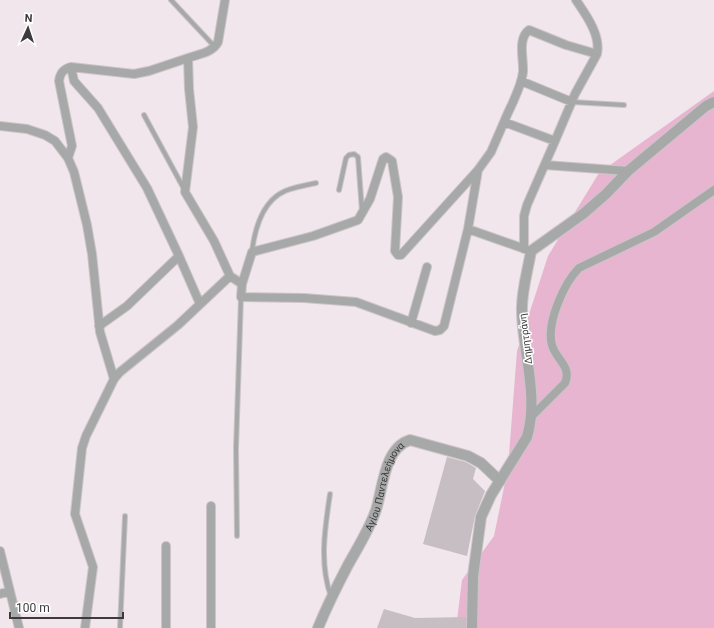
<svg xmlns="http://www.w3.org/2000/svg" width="714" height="628" font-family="Roboto,sans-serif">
<rect width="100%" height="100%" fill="#f0e6eb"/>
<path fill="#e7b5d0" d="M 714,91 L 714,628 L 456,628 L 462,580 L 494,536 L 508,468 L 517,351 L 548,256 L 599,173 Z"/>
<path fill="#c7bec3" d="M 447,457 L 466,462 L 476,468 L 473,479 L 485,491 L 475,516 L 467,556 L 423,544 Z
M 384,609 L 415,618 L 466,617 L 466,628 L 377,628 Z"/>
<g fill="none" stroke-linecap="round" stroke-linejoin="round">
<defs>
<path id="service" d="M 171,0 L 215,47
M 572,102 L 624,105
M 144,115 L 184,189
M 339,190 L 346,158 L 349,155 L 354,154 L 358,157 L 362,211
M 252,251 C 255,228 262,201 285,191 C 295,187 306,185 316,183
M 330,494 C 325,528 319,563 331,597
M 237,536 L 236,448 L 241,297
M 120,628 L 125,516"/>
<path id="minor" d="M 225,0 L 218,42 C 212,53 199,54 188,58 L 189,89 L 193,127 L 185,192 L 214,241 L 230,276
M 521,81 L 572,102
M 504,122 C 510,107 521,89 523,72 C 524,59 517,39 529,30 L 566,45 L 597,54
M 0,126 L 27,129 L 45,135 L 55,141 L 68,158 L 74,172 L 87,225 L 92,254 L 100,332 L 114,379
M 68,158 L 72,146 L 59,81 C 60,73 63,69 71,67
M 545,165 L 628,171
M 468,229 L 528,250
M 524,249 L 524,216 L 527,205 L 555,141
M 179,256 L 147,188 L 98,108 L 74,81 L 71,67 L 134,74 L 149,71 L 188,58
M 242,284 L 241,297 L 304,298 L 356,302 L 435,331 L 440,330 L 444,326 L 468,229 L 478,170
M 411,323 L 427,267
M 99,326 L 127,306 L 179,256 L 200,304
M 531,417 L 565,383 C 572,366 556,360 552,345 C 546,323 564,283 579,268 L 654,232 L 714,190
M 166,546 L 166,628
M 0,551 L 19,628
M 0,594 L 10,591
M 85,628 L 93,567 L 75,514 L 82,448 L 86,436 L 114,379 L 120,372 L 178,325 L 230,276 L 242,284 L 252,252 L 313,236 L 358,220 L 370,199 L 383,159 L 386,157 L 392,161 L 398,197 L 395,251 L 398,255 L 401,255 L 478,170 L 491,152 L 504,122 L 555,141 L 575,94 L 597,54 C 601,35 586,15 576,0
M 211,628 L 211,506"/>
<g id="tertiary">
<path id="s1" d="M 318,628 C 327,606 337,586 348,565 C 358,547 369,530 376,510 C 383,488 384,448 410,440 L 468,456 L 481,463 L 500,481"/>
<path d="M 472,628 L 473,576 L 481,517 L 491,495 L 527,437 C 539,396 523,353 522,312 C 521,292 528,270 531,251 L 583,214 L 606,194 L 628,171 L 706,106 L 714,102"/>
</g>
</defs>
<use href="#service" stroke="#ccc4c8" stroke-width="6"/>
<use href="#minor" stroke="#ccc4c8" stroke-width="10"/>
<use href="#tertiary" stroke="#ccc4c8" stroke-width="12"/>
<use href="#service" stroke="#a6a9a7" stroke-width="4"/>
<use href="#minor" stroke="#a6a9a7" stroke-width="8"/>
<use href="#tertiary" stroke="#a6a9a7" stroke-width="10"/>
</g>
<g text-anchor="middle" stroke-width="3" stroke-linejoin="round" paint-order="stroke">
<g font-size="10" fill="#3d3a3b" stroke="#fff">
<text transform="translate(525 339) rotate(-97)" y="4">Δημητράνη</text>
<text dy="4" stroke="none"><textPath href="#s1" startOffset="157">Αγίου Παντελεήμονα</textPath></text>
</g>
</g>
<g transform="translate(28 28) rotate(3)" stroke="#ffffff" stroke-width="3" paint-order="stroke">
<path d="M0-3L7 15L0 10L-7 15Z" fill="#3d3a3b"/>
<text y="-6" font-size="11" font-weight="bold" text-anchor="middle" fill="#3d3a3b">N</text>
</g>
<path d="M10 612v6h113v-6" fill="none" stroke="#3d3a3b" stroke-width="2"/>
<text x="16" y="612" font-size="12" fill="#3d3a3b" stroke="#ffffff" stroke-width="3" paint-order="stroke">100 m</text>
</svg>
